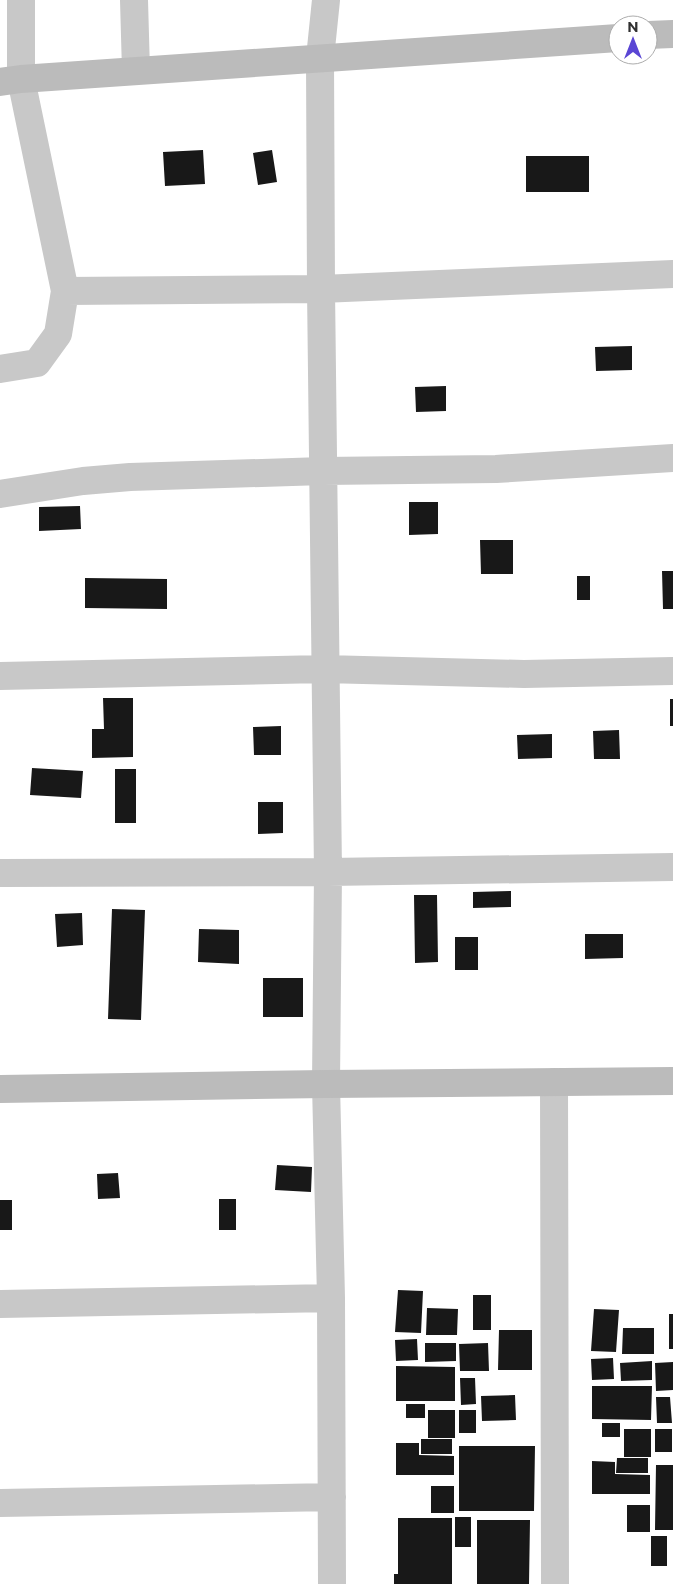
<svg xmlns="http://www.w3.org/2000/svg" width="673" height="1584" font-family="Montserrat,sans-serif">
<rect width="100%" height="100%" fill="#fff"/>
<path fill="#181818" d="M 203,150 L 205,184 L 165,186 L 163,152 Z
M 272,150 L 277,182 L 258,185 L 253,153 Z
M 526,156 L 589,156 L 589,192 L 526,192 Z
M 632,346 L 632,370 L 596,371 L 595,347 Z
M 446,386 L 446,411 L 416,412 L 415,387 Z
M 409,502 L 438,502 L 438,534 L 409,535 Z
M 80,506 L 81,529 L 39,531 L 39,507 Z
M 480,540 L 513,540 L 513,574 L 481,574 Z
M 662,571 L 673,571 L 673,609 L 663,609 Z
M 577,576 L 590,576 L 590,600 L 577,600 Z
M 85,578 L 167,579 L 167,609 L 85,608 Z
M 103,698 L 133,698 L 133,757 L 92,758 L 92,729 L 104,729 Z
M 670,699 L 673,699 L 673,726 L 670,726 Z
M 281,726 L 281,755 L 254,755 L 253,727 Z
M 619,730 L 620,759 L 594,759 L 593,731 Z
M 552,734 L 552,758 L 518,759 L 517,735 Z
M 32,768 L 83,771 L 81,798 L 30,795 Z
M 115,769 L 136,769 L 136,823 L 115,823 Z
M 258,802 L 283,802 L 283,833 L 258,834 Z
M 511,891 L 511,907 L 473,908 L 473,892 Z
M 414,895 L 437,895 L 438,962 L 415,963 Z
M 112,909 L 145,910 L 141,1020 L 108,1019 Z
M 82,913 L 83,945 L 57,947 L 55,914 Z
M 199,929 L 239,930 L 239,964 L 198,962 Z
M 585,934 L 623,934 L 623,958 L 585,959 Z
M 455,937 L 478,937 L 478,970 L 455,970 Z
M 263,978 L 303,978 L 303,1017 L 263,1017 Z
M 277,1165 L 312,1167 L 311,1192 L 275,1190 Z
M 118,1173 L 120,1198 L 98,1199 L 97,1174 Z
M 219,1199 L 236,1199 L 236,1230 L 219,1230 Z
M 0,1200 L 12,1200 L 12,1230 L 0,1230 Z
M 398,1290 L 423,1291 L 421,1333 L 395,1332 Z
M 473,1295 L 491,1295 L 491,1330 L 473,1330 Z
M 427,1308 L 458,1309 L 457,1335 L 426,1335 Z
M 594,1309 L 619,1310 L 616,1352 L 591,1351 Z
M 669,1314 L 673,1314 L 673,1349 L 669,1349 Z
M 623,1328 L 654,1328 L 654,1354 L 622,1354 Z
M 499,1330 L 532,1330 L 532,1370 L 498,1370 Z
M 417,1339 L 418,1360 L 396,1361 L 395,1340 Z
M 425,1343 L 456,1343 L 456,1361 L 425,1362 Z
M 488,1343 L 489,1371 L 460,1371 L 459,1344 Z
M 613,1358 L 614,1379 L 592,1380 L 591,1359 Z
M 652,1361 L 652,1380 L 621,1381 L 620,1363 Z
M 673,1362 L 673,1390 L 656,1391 L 655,1363 Z
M 396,1366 L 455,1367 L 455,1401 L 396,1401 Z
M 460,1378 L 475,1378 L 476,1404 L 461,1405 Z
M 592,1386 L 652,1386 L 651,1420 L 592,1419 Z
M 515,1395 L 516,1420 L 482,1421 L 481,1396 Z
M 656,1397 L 670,1397 L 672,1423 L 657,1423 Z
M 406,1404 L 425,1404 L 425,1418 L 406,1418 Z
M 428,1410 L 455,1410 L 455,1438 L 428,1438 Z
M 459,1410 L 476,1410 L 476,1433 L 459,1433 Z
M 602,1423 L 620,1423 L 620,1437 L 602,1437 Z
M 624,1429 L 651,1429 L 651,1457 L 624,1457 Z
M 655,1429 L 672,1429 L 672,1452 L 655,1452 Z
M 421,1439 L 452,1439 L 452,1454 L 421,1454 Z
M 396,1443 L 419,1443 L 419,1455 L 454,1456 L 454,1475 L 396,1475 Z
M 459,1446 L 535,1446 L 534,1511 L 459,1511 Z
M 617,1458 L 648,1458 L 648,1473 L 616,1473 Z
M 592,1461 L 615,1462 L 615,1474 L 650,1475 L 650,1494 L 592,1494 Z
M 656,1465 L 673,1465 L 673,1530 L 655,1530 Z
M 431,1486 L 454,1486 L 454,1513 L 431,1513 Z
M 627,1505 L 650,1505 L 650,1532 L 627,1532 Z
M 455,1517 L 471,1517 L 471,1547 L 455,1547 Z
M 398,1518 L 452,1518 L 452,1584 L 394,1584 L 394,1574 L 398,1574 Z
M 477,1520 L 530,1520 L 529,1584 L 477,1584 Z
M 651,1536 L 667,1536 L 667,1566 L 651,1566 Z"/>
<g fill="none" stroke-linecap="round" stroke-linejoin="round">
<path stroke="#c8c8c8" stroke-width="28" d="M 134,0 L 136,71
M 326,0 L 320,58 L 321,289 L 328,872 L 326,1084 L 331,1298 L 332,1584
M 65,291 L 321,289 L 673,274
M 0,369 L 37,363 L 58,334 L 65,291 L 21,79 L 21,0
M 0,494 L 83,481 L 130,477 L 323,471 L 496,469 L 673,458
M 0,676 L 324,669 L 524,674 L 673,671
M 0,873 L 328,872 L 673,867
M 554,1082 L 555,1584
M 0,1304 L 331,1298
M 0,1503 L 332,1497"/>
<path stroke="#bbb" stroke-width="28" d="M 648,35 L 673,34
M 0,82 L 21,79 L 618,38
M 0,1089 L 326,1084 L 673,1081"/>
</g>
<g transform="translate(633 40)"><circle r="24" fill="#ffffff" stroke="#adadad"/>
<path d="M0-4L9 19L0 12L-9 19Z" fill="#5a46d4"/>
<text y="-8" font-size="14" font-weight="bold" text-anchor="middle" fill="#313131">N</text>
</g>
</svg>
